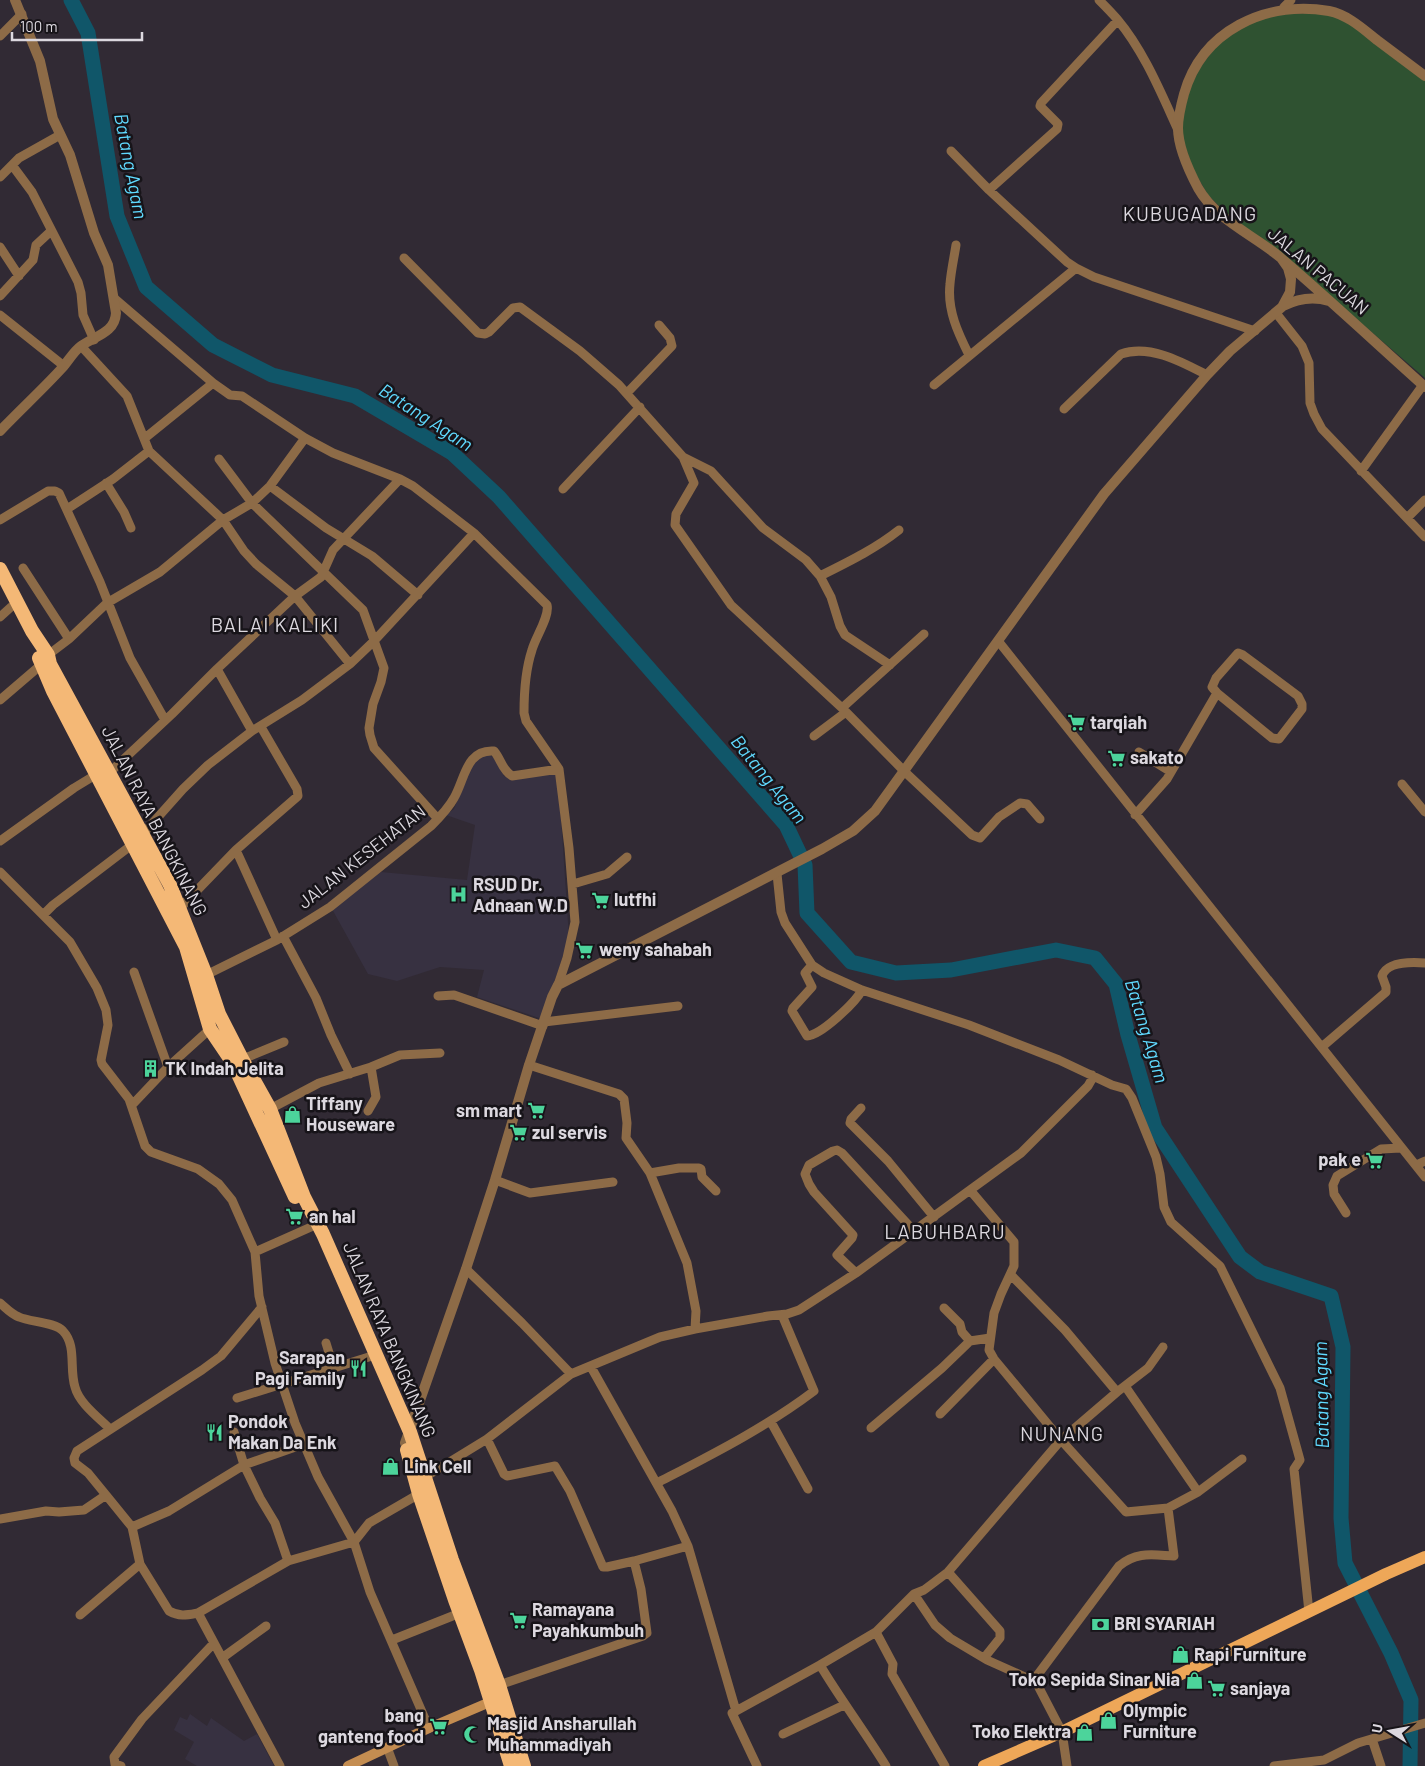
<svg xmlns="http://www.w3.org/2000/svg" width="1425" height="1766" font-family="Barlow,sans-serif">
<rect width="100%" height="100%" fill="#312a34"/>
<path fill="#373141" d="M 484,754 L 494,757 L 504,776 L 513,779 L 558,773 L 569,938 L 542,1019 L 477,997 L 484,970 L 440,967 L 397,981 L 368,974 L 332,909 L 381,872 L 467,880 L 475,825 L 446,815 L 454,809 L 472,764 Z
M 190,1714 L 207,1726 L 211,1718 L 244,1741 L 257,1734 L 274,1766 L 197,1766 L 185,1759 L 194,1742 L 174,1730 L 180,1717 L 187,1720 Z"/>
<path fill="#2f5231" d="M 1333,12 L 1425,79 L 1425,378 L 1283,256 L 1226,213 L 1208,195 L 1193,169 L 1183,140 L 1182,119 L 1190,89 L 1199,69 L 1218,44 L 1261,15 Z"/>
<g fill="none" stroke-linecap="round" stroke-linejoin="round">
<path stroke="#105669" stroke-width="15" d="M 71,0 L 88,33 L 117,216 L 146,287 L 213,345 L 272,375 L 355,396 L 452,453 L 499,497 L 786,825 L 805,865 L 807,913 L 851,962 L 896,973 L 951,970 L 1056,950 L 1095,958 L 1116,984 L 1128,1035 L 1155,1128 L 1240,1257 L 1260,1272 L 1331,1296 L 1343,1347 L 1341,1518 L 1345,1563 L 1391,1653 L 1411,1700 L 1410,1766"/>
<path stroke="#8d6b47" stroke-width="9" d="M 1099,0 C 1105,6 1112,13 1117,19 C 1144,51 1161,93 1178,130
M 1284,7 L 1291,0
M 0,36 L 22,14
M 951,151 L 989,190 L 1067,262 L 1076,268 L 1094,277 L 1255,331
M 12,165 L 32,192 L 78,282 L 81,293 L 83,315 L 94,340
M 0,177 L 19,158 L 60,135
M 989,190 L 1057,129 L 1058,124 L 1040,106 L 1041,103 L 1118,20
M 956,245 C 954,258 951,271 950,284 C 947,310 958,333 969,355
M 0,247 L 19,276
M 404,258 L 478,333 L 485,334 L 489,332 L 513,308 L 520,307 L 580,351 L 619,385 L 683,457 L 694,483 L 676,514 L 675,525 L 731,605 L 842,708 L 905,772 L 972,835 L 980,838 L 999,817 L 1020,803 L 1027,804 L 1040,819
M 0,296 L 33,260 L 36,245 L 51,231
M 115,299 L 213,383 L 230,395 L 242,396 L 305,438 L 333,453 L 400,479 L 413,486 L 474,533 L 547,605 C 550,616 535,638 532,650 C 526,668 524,695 524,713 L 526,721 L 559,769 L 569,848 L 575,922 L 567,958 L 558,985
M 1276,313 L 1302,346 L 1309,363 L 1310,403 L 1314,414 L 1322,429 L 1425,537
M 0,315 L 64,366
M 81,346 L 127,396 L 149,451 L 223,520 L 244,551 L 256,564 L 295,596 L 350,664
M 934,385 L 1076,268
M 627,393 L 672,346 L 670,338 L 659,325
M 1064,409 L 1121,354 C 1150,344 1182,362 1207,375
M 145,438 L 213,383
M 683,457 L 711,471 L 763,528 L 806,560 L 820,576 L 831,597 L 840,626 L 845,635 L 890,665
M 219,459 L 252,503 L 363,610 L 384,668 L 381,682 L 373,704 L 369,728 L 370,735 L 374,748 L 438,819
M 1361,471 L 1423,385
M 106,483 L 124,512 L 131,528
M 270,486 L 326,528 L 372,556 L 418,595
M 563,489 L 640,407
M 67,509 L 113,479 L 149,451
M 1407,518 L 1425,500
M 0,520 L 48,491 L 55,491 L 59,493 L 100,582 L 130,658 L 165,720
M 23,568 L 69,639
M 820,576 C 848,562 875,549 899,530
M 0,617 L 11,607
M 999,642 L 1425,1177
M 1238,653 L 1243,655 L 1298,696 L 1302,704 L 1302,709 L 1279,739 L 1272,738 L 1217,693 L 1212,687 L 1216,678 Z
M 48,655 L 69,639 L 107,603 L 160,572 L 223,520 L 252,503 L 270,486 L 305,438
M 217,669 L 252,731
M 0,700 L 42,664
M 842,708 L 924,634
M 814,736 L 846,712
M 1139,752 L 1171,772
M 109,773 L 172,714 L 217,669 L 295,596 L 321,577 L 333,550 L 400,479
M 1402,784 L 1425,812
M 1135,815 L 1167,779 L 1217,693
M 142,835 L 183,789 L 208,765 L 252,731 L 302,700 L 350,664 L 374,641 L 474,533
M 0,841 L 74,788 L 97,774
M 236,850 L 277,940
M 0,872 L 70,942 L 97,988 L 106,1010 L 108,1025 L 101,1060 L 102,1064 L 129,1099 L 145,1146 L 151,1152 L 198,1169 L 219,1184 L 232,1200 L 255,1252 L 259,1296 L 275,1363 L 295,1423 L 318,1477 L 354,1542 L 370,1592 L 429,1728
M 777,874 L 781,912 L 785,923 L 812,965 L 824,973 L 862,990 L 969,1025 L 1059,1060 L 1112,1085 L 1126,1089 L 1132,1098 L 1156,1157 L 1160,1174 L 1164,1207 L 1171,1222 L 1220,1266 L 1280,1388 L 1300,1460 L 1294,1469 L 1309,1612
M 573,884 L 607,874 L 627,857
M 180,908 L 236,850 L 298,796 L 297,789 L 261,727
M 43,915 L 53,905 L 133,844
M 283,936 L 316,998 L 331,1035 L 350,1074
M 812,965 L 805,973 L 812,987 L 793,1008 L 792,1011 L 807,1036 C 821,1035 855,1003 862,990
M 134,972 L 168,1067
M 206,975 L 277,940 L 330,907 L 431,826 C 440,817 448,809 454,798 C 465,779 466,749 494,751 C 501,759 502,770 512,776 L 559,769
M 438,996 L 454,995 L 543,1026
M 544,1022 L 678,1006
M 1323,1046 L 1386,992 L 1386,987 L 1382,976 C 1387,961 1412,962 1425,963
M 238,1061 L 284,1042
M 529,1065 L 619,1094 L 624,1099 L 627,1123 L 626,1138 L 650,1173 L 687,1263 L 696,1311 L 695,1329
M 132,1105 L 168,1067 L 210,1029
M 861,1108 L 851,1119 L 850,1123 L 888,1161 L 934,1217
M 270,1109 L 319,1083 L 371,1067 L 400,1055 L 440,1053
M 368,1111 L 376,1097 L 371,1067
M 1416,1165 L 1425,1161
M 650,1173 L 679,1168 L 699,1168 L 701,1169 L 702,1177 L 716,1191
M 495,1180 L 530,1193 L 613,1182
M 1346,1213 L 1334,1194 L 1333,1185 L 1337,1176 L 1381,1149 L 1401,1148
M 255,1252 L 311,1227
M 466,1269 L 522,1323 L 571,1374
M 856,1273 L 837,1255 L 852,1238 L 853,1235 L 814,1192 L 809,1184 L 805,1174 L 809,1165 L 833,1151 L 837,1150 L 842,1153 L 914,1231
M 1011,1275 L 1065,1330 L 1117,1392
M 0,1303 C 6,1308 11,1314 19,1317 C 30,1322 55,1322 63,1331 C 77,1346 69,1368 75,1387 C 79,1403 98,1417 109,1428
M 944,1308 L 960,1324 L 962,1332 L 970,1341 L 990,1338
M 326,1343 L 334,1369
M 1163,1347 L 1148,1368 L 1117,1392 L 1061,1440 L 1126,1512 L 1168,1508 L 1198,1492 L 1242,1459
M 591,1367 L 672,1511 L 688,1546 L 736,1711 L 732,1713 L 757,1766
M 1125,1386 L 1198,1492
M 237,1398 L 372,1356
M 940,1414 L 994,1359
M 771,1422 L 808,1489
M 871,1428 L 942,1368 L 970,1341
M 234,1432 L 244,1465 L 260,1498 L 275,1523 L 288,1561
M 487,1439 L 504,1474 L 507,1476 L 555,1466 L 570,1491 L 603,1567 L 607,1567 L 634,1561
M 425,1477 L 487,1439 L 571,1374 L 660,1337 L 695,1329 L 768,1316 L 787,1314 L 799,1310 L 856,1273 L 1021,1153 L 1088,1086 L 1092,1079 L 1092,1075
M 657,1483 C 711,1455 765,1428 814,1391 L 782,1315
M 106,1495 L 88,1473 L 75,1463 L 74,1458 L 77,1451 L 202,1370 L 221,1356 L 262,1307
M 0,1519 L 46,1511 L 59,1512 L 84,1510 L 106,1495 L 132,1527 L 140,1564 L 169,1611 C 180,1617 187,1615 198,1613 L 288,1561 L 354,1542 L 369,1523 L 419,1494
M 132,1527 L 169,1511 L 244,1465 L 304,1444
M 948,1572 L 1000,1631 L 1000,1638 L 984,1658
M 914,1594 L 935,1625 L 950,1638 L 987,1660 L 1036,1682 L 1062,1732 L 1067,1766
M 198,1613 L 280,1766
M 80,1615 L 140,1564
M 876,1632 L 893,1664 L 892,1674 L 945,1766
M 392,1640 L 460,1613
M 222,1658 L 266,1626
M 820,1665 L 876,1632 L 914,1594 L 924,1590 L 948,1572 L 1061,1440 L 994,1359 L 989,1350 L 994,1313 L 1001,1294 L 1014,1266 L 1014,1242 L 970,1190
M 1036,1682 L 1036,1677 L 1119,1566 C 1137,1551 1153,1555 1174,1556 L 1168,1508
M 499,1685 L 643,1636 L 647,1633 L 641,1589 L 634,1561 L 688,1546
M 736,1711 L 820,1665 C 841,1700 865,1732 886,1766
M 783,1734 L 844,1705
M 1372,1739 L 1381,1766
M 387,1747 L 394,1766
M 121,1766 L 115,1764 L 114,1757 L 142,1719 L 214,1643
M 1274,1766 L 1324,1760 L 1358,1743 L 1425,1723"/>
<path stroke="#8d6b47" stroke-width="10" d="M 1425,76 C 1409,64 1393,52 1377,40 C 1362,28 1348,15 1329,11 C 1265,0 1202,31 1184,94 C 1181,105 1178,116 1178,128 C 1178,147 1189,171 1198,188 C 1216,220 1254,235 1281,258 C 1330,300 1377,344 1425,387
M 1283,306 C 1297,299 1313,296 1329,301
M 0,431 C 21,409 43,389 63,367 C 69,360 74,351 81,346 C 95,336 115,333 116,313 L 108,265 L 94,233 L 70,155 L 53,119 L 40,61 L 15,0
M 405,1443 L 466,1269 L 495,1180 L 529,1065 L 552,997 L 558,985 L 822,849 L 853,831 L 875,811 L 1104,494 L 1207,375 L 1230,351 L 1282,307 L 1290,292 L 1291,279 L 1288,268 L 1281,258"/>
<path stroke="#c48d51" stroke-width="10" d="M 348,1766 L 429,1728 L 497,1699"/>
<path stroke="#eea758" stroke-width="12" d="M 984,1766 L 1062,1732 L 1386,1574 L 1425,1557"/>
<path stroke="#f4b876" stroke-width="14" d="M 0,569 L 32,631 L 48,655 L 50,664 L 170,885 L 206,975 L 219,1014 L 242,1059 L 270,1109 L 304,1197 L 323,1234 L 410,1432 L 452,1560 L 499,1685 L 524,1766
M 39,658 L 53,691 L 186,947 L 210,1029 L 233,1063 L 295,1197
M 407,1450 L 419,1494 L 455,1600 L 481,1670 L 511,1766"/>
</g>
<defs>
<symbol id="supermarket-bare" viewBox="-9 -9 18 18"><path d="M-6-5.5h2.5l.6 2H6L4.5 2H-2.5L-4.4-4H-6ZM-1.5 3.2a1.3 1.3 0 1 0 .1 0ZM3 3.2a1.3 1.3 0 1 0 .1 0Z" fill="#4cd49b" stroke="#171419" stroke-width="2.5" paint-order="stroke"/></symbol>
<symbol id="hospital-bare" viewBox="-9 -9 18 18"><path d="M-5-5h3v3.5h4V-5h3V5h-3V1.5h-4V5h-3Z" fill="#4cd49b" stroke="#171419" stroke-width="2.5" paint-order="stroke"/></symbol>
<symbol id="building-bare" viewBox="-9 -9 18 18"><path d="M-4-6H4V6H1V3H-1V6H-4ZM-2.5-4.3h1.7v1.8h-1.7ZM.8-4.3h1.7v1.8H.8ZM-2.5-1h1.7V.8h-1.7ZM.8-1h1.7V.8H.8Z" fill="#4cd49b" stroke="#171419" stroke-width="2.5" paint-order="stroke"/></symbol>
<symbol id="shop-bare" viewBox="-9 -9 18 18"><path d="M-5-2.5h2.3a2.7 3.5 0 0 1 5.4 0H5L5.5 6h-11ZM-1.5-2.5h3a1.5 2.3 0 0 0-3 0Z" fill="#4cd49b" stroke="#171419" stroke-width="2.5" paint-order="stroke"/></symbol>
<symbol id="restaurant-bare" viewBox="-9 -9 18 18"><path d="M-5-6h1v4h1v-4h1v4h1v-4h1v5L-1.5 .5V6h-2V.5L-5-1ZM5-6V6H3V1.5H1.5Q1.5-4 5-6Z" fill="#4cd49b" stroke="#171419" stroke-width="2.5" paint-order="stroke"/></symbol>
<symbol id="bank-bare" viewBox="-9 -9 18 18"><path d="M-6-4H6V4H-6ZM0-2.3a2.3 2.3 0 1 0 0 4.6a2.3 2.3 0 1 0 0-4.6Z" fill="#4cd49b" stroke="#171419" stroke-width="2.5" paint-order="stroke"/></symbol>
<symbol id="mosque-bare" viewBox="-9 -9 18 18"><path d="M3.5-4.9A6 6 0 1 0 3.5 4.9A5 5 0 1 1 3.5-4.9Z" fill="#4cd49b" stroke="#171419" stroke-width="2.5" paint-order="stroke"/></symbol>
</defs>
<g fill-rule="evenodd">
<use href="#supermarket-bare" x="1064" y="710" width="25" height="25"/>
<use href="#supermarket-bare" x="1104" y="746" width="25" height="25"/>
<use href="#hospital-bare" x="446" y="882" width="25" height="25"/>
<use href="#supermarket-bare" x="588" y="888" width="25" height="25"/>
<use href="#supermarket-bare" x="572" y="938" width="25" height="25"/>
<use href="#building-bare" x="138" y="1056" width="25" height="25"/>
<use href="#supermarket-bare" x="524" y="1098" width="25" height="25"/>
<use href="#shop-bare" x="280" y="1102" width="25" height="25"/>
<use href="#supermarket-bare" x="506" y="1120" width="25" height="25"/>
<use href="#supermarket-bare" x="1362" y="1148" width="25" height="25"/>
<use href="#supermarket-bare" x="282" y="1204" width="25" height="25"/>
<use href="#restaurant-bare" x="346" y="1356" width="25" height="25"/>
<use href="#restaurant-bare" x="202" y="1420" width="25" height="25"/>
<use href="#shop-bare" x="378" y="1454" width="25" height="25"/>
<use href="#supermarket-bare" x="506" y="1608" width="25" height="25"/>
<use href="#bank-bare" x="1088" y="1612" width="25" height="25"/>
<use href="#shop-bare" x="1168" y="1642" width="25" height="25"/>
<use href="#shop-bare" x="1182" y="1668" width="25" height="25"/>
<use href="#supermarket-bare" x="1204" y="1676" width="25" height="25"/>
<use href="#shop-bare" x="1096" y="1708" width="25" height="25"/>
<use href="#supermarket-bare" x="426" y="1714" width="25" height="25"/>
<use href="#shop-bare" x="1072" y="1720" width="25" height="25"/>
<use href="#mosque-bare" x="460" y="1722" width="25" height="25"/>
</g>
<g text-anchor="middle" stroke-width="5" stroke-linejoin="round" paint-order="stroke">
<g font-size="18" fill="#dcd8df" stroke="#171419">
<text transform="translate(1318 271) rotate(40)" y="6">JALAN PACUAN</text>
<text transform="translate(154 821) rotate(63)" y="6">JALAN RAYA BANGKINANG</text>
<text transform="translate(362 857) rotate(-38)" y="6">JALAN KESEHATAN</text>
<text transform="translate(389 1340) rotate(67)" y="6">JALAN RAYA BANGKINANG</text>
</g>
<g font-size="18" font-weight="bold" fill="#dcd8df" stroke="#171419" text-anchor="start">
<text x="1090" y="729">tarqiah</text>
<text x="1130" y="764">sakato</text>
<text x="473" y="891">RSUD Dr.<tspan x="473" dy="21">Adnaan W.D</tspan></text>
<text x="614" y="906">lutfhi</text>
<text x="599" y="956">weny sahabah</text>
<text x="165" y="1075">TK Indah Jelita</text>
<text x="306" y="1110">Tiffany<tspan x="306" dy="21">Houseware</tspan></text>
<text x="522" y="1117" text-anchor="end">sm mart</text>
<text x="532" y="1139">zul servis</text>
<text x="1361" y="1166" text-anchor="end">pak e</text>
<text x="309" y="1223">an hal</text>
<text x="345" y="1364" text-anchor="end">Sarapan<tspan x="345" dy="21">Pagi Family</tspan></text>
<text x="228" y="1428">Pondok<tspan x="228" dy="21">Makan Da Enk</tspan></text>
<text x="404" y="1473">Link Cell</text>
<text x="532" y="1616">Ramayana<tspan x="532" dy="21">Payahkumbuh</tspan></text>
<text x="1114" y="1630">BRI SYARIAH</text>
<text x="1194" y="1661">Rapi Furniture</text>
<text x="1180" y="1686" text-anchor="end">Toko Sepida Sinar Nia</text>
<text x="1230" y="1695">sanjaya</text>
<text x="1123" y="1717">Olympic<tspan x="1123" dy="21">Furniture</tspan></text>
<text x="424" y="1722" text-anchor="end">bang<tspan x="424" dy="21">ganteng food</tspan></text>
<text x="487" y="1730">Masjid Ansharullah<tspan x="487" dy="21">Muhammadiyah</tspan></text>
<text x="1071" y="1738" text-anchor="end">Toko Elektra</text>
</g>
<g font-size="19" font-style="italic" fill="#60daff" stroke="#171419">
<text transform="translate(131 166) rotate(79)" y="7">Batang Agam</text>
<text transform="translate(426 417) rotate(33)" y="7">Batang Agam</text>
<text transform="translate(769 779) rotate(51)" y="7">Batang Agam</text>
<text transform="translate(1147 1031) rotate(73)" y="7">Batang Agam</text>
<text transform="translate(1321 1395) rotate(-91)" y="7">Batang Agam</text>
</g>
<g font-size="20" letter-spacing="1" fill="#dcd8df" stroke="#171419">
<text x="1190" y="221">KUBUGADANG</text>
<text x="275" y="632">BALAI KALIKI</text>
<text x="945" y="1239">LABUHBARU</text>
<text x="1062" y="1441">NUNANG</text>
</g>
</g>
<g transform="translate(1390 1731) rotate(281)" stroke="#171419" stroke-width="4" paint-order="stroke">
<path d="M0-4L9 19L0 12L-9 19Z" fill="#dcd8df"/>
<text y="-8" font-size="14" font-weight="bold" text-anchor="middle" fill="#dcd8df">U</text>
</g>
<path d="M12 32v8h130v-8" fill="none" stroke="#dcd8df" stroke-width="2.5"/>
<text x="20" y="32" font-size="15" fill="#dcd8df" stroke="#171419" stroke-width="4" paint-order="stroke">100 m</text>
</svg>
